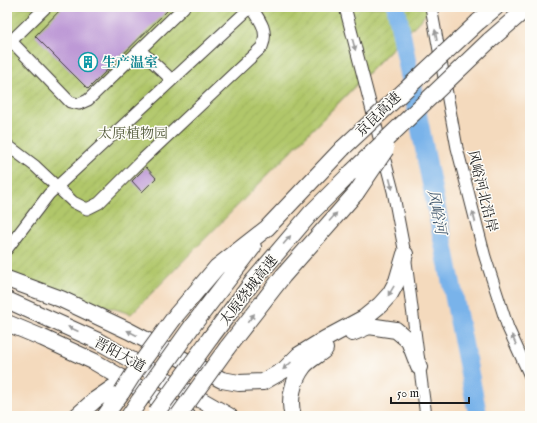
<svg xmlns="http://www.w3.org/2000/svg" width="537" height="423" font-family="'IM FELL English','Noto Serif SC',serif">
<defs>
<pattern id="garden-furrows" width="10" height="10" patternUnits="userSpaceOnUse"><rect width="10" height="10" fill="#b1c76b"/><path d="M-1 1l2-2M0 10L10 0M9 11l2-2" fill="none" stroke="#98aa5c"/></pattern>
</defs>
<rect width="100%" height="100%" fill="#fdfcf7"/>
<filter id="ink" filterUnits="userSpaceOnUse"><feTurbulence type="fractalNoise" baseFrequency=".025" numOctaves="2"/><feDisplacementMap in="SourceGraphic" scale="8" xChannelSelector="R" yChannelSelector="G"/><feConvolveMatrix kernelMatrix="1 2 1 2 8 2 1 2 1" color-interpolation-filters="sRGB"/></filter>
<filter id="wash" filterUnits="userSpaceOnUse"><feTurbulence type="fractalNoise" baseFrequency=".012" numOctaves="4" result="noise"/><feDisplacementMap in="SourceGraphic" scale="16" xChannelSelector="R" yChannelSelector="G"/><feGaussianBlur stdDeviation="0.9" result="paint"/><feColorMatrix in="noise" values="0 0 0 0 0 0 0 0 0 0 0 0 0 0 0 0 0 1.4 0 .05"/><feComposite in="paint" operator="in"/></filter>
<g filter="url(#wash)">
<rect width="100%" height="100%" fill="#f4dabd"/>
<path fill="url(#garden-furrows)" stroke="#667244" d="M 7,7 L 433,7 L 131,314 L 7,276 Z"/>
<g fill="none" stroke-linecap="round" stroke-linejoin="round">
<path stroke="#79b3ea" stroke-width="19" d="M 396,7 L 478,416"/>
</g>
<g id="blocks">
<path fill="#bd99d6" d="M 63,7 L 171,7 L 88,89 L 35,36 Z
M 146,167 L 156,178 L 142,192 L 132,181 Z"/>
</g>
</g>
<g filter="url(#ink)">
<use href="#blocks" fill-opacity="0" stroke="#3c3834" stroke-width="1"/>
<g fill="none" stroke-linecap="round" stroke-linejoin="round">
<defs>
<path id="minor" d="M 345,7 L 393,191 L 405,254 L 426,416
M 431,7 L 457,148 L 485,257 L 508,328 L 530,376
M 11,41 L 70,102 L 79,104 L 88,100 L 184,7
M 7,45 L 46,7
M 140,50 L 172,80
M 7,145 L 35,166 L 73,202 L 87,209 L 99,203 L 143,159 L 262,47 C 269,31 260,20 251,7
M 7,249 L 49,194 L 251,7"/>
<path id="highway" d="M 478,22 L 496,7
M 489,41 L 528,7
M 7,279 L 61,299 L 129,331 L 222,380 L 239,383 L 263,382 L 284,370 L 299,355 L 325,339 L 364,318 L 380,305 L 390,294 L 397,281 L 405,254
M 7,300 L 98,341 L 229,416
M 177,314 L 217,267 L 267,228 L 343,148
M 7,323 L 43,338 L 93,361 L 187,416
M 193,325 L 253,247
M 352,333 L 369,326 L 396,330 L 409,341 L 419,367
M 211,337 L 254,280 L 311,213 L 352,172
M 227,348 L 283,276 L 356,193
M 77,416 L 95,400 L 114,387
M 105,416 L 122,392
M 129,416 L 139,401
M 293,416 C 288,401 293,380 303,367 C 308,360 319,355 325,349"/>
</defs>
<use href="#minor" stroke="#3c3834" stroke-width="13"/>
<use href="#highway" stroke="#3c3834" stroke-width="18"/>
<use href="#minor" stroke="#fff" stroke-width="11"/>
<use href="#highway" stroke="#fff" stroke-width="16"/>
<defs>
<path id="highway-bridge" d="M 343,148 L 478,22
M 352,172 L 489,41
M 356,193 L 386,149
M 122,392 L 136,370 L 177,314
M 139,401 L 193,325
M 156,413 L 211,337
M 178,416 L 227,348"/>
</defs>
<use href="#highway-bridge" stroke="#3c3834" stroke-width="18" stroke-linecap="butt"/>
<use href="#highway-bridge" stroke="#fff" stroke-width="16"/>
</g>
<defs><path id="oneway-solid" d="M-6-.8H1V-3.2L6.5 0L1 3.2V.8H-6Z"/></defs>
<g fill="#999">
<use href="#oneway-solid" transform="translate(436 35) rotate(-100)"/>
<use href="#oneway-solid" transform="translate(354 45) rotate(75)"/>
<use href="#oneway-solid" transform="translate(391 184) rotate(75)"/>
<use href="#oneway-solid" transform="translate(333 217) rotate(-48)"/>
<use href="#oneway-solid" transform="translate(474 217) rotate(-105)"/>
<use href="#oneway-solid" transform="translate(287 240) rotate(-50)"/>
<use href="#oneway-solid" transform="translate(391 291) rotate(121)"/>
<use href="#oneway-solid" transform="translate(251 318) rotate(-52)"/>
<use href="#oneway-solid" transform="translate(73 329) rotate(-156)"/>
<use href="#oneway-solid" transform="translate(132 333) rotate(-153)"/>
<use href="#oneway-solid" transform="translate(514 340) rotate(-115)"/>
<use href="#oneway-solid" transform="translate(287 366) rotate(138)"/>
</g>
</g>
<defs>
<symbol id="building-ring" viewBox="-11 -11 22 22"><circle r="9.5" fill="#fdfcf7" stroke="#0f9aa8" stroke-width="1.5"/><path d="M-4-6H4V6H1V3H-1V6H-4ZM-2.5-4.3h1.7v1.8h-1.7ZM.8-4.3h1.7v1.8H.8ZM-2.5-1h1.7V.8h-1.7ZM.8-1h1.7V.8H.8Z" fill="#0f9aa8"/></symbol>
</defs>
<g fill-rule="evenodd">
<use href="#building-ring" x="77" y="51" width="22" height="22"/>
</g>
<g text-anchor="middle" stroke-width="3" stroke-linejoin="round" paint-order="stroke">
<g font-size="14" font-weight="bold" fill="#0d838f" stroke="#fdfcf7" text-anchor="start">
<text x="102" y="67">生产温室</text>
</g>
<g font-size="14" fill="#1c1c1c" stroke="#fdfcf7">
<text transform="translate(378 114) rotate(-44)" y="5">京昆高速</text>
<text transform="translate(483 191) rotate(76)" y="5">风峪河北沿岸</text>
<text transform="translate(248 290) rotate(-52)" y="5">太原绕城高速</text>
<text transform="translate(120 354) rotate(29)" y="5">晋阳大道</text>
</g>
<g font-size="14" fill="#505838" stroke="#fdfcf7">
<text x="133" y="138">太原植物园</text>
</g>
<g font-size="15" font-style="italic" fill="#41586e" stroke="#fdfcf7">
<text transform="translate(437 212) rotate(79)" y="5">风峪河</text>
</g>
</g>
<rect width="537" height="423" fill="none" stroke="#fdfcf7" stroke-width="24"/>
<path d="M391 397v6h78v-6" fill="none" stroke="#1c1c1c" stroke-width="2"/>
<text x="397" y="397" font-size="12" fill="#1c1c1c" stroke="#fdfcf7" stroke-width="3" paint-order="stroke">50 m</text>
</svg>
